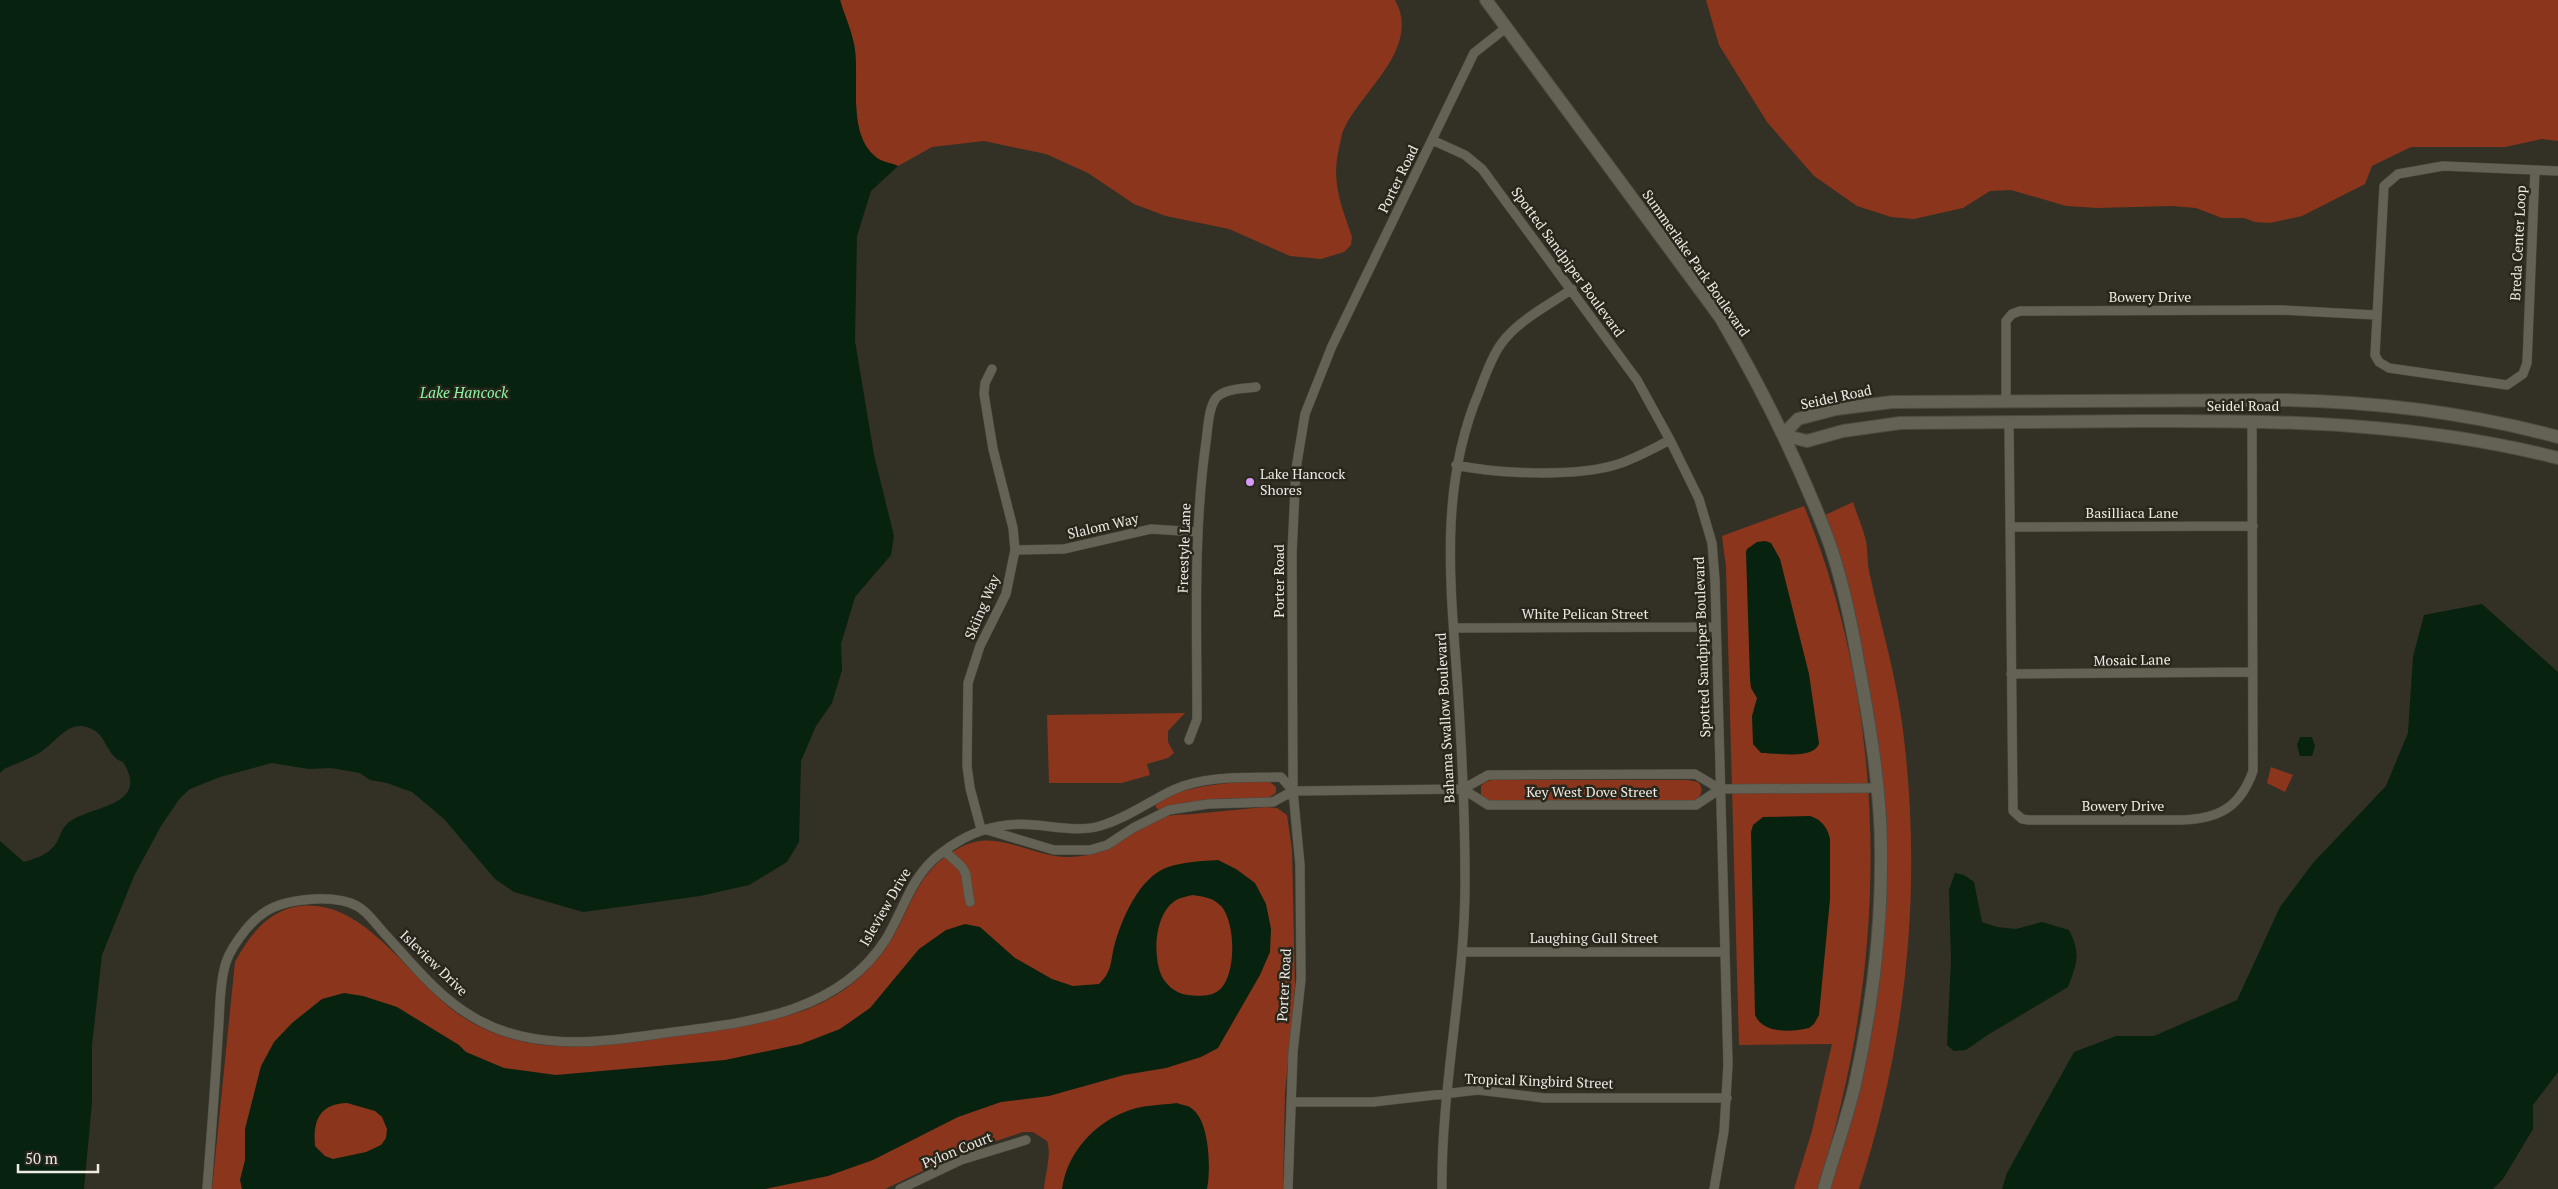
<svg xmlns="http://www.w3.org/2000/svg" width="2558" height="1189" font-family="'PT Serif',serif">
<rect width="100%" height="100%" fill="#333025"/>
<path fill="#8b361c" d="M 840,0 L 1395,0 C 1422,48 1361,91 1344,129 C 1341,134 1341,142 1339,148 C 1331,183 1341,204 1352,237 L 1351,245 L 1344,252 L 1321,259 L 1290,256 L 1229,229 L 1166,216 L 1134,204 L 1088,173 L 1046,154 L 984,141 L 932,147 L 898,166 C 892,163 882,162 877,158 C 845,134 861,78 854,44 C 851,29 844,14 840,0 Z
M 1706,0 L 2558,0 L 2558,141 L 2542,139 L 2505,147 L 2411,147 L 2372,166 L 2365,184 L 2302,216 L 2270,223 L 2255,222 L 2244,218 L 2222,218 L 2196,208 L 2172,206 L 2097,208 L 2066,206 L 2011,190 L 1990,191 L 1963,208 L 1914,219 L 1891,217 L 1857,206 L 1814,176 L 1767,122 L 1719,45 Z
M 1853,502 C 1857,515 1863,528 1866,541 C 1868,551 1867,562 1869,571 C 1880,622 1895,671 1902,723 C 1923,879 1908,1039 1859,1189 L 1823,1189 L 1855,1085 L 1881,861 L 1868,714 L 1819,518 Z
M 1804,506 C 1892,722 1889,969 1817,1189 L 1794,1189 L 1812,1131 L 1832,1044 L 1739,1045 L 1726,567 L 1722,536 Z
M 1185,713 L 1168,731 L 1168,742 L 1174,753 L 1168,758 L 1147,764 L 1150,775 L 1122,783 L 1049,783 L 1047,715 Z
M 2271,767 L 2293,775 L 2285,792 L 2267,783 Z
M 1491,780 L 1688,780 L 1698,782 C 1704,789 1702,795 1695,801 L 1490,803 L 1481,796 L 1481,786 L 1484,783 Z
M 1238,782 L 1270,782 L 1276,787 L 1276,793 L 1268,798 L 1213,799 L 1159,810 L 1155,806 C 1168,789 1218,784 1238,782 Z
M 1265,807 L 1277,808 L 1287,815 L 1292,850 L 1295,988 L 1285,1093 L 1283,1189 L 1044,1189 C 1045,1174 1052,1155 1047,1141 L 1033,1132 L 1023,1132 L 960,1153 L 885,1189 L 212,1189 L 235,962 C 249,936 268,910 300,906 C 369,898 414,989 469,1021 C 502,1040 540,1048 578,1046 C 616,1043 654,1037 691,1032 C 769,1021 831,1019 884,951 C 912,913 912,872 961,847 C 999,827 1032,859 1071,857 C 1119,855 1126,830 1164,817 C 1173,814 1184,815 1193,814 C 1217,812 1241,809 1265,807 Z"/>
<path fill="#07220f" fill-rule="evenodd" d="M 0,0 L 840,0 C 844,14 851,29 854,44 C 861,78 845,134 877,158 C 882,162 892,163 898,166 L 871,191 L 857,236 L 855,341 L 874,455 L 894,536 L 891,555 L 855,597 L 841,644 L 842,670 L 832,703 L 816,726 L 801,761 L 799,842 L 787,862 L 749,885 L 700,896 L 583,912 L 514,892 L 495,879 L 444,819 L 412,792 L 387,783 L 370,780 L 360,773 L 331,768 L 309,769 L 272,763 L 220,777 L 190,789 L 180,798 L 161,826 L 134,876 L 102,955 L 92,1045 L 92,1102 L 84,1189 L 0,1189 L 0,841 L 24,862 C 37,858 51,854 58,840 C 60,834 63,828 67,824 C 87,805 152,808 123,762 C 106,756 107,736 92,729 C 69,717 56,743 39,753 C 29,759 15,764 4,769 L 0,773 Z
M 1765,541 L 1771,543 L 1780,559 L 1809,674 L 1819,743 C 1815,760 1776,753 1761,753 L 1753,744 L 1752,716 L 1757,698 L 1751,688 L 1750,679 L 1746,552 L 1747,549 L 1757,542 Z
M 2482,604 L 2558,672 L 2558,1072 L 2533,1105 L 2533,1129 L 2503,1179 L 2493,1189 L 2002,1189 L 2007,1173 L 2074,1052 L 2116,1036 L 2154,1036 L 2237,1000 L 2280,907 L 2313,863 L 2386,786 L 2408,733 L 2413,657 L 2424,615 Z
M 2300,737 L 2312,737 L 2315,746 L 2312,756 L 2300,756 L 2297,745 Z
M 1810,816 C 1821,819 1828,828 1830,839 L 1830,899 L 1819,1015 L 1814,1024 L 1809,1028 C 1791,1032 1763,1034 1755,1015 L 1751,832 L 1753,825 L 1763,817 Z
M 1218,860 L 1236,869 L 1255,883 L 1266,904 L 1271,929 L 1270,952 L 1260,975 L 1218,1048 L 1201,1057 L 1166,1068 L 1124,1075 L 1049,1096 L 1001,1102 L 958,1117 L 873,1160 L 828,1176 L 765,1189 L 242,1189 L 240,1180 L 245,1160 L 245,1129 L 261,1066 L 274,1042 L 292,1023 L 322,999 L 344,993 L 363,996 L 397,1007 L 459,1045 L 466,1052 L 504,1068 L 556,1075 L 725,1060 L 801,1044 L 840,1029 L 870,1008 L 919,949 L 946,930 L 965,924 L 980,927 L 1015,958 L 1052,979 L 1073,986 L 1099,984 C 1112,971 1110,964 1114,947 C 1121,920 1139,877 1168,867 C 1184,862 1201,861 1218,860 ZM 1193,895 C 1204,897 1212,897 1221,906 C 1236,922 1237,978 1218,991 C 1210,997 1197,996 1188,995 C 1176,994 1164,984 1160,972 C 1153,951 1155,911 1178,899 C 1183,897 1188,896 1193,895 ZM 347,1103 L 375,1111 L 382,1117 L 387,1129 L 386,1138 L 381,1145 L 366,1152 L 333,1159 L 325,1156 L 315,1146 C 313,1121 319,1104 347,1103 Z
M 1955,873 L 1964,875 L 1974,882 L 1982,922 L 1997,927 L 2016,929 L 2042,922 L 2069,930 C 2081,953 2077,964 2068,987 L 1986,1036 L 1966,1050 L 1954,1051 L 1947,1045 L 1951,960 L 1949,890 Z
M 1177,1103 C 1181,1105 1188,1105 1191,1108 C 1210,1120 1211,1170 1207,1189 L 1062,1189 C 1067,1152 1095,1122 1130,1110 C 1145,1105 1161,1105 1177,1103 Z"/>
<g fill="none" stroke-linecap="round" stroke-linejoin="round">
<defs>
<path id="minor" d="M 1432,140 L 1465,155 L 1482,169 L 1637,380 L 1670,440 L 1699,499 L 1712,543 L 1715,580 L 1728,1064 L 1724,1131 L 1714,1189
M 2443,166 L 2535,170 L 2527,363 L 2523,374 L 2507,385 L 2389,368 L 2379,362 L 2375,355 L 2384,186 L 2398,174 Z
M 2535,170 L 2558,171
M 2006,400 L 2006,321 L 2012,314 L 2020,311 L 2281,310 L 2376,315
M 2009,422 L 2013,811 L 2022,819 L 2029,820 L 2181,820 C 2218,819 2240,808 2253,771 L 2252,421
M 1456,465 C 1497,474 1575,477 1615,465 C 1635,459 1652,449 1670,440
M 2010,527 L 2253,526
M 1015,550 L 1064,549 L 1151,529 L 1197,532
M 1454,628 L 1716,627
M 2011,674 L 2253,672
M 1189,740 L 1197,719 C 1197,626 1193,534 1206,442 C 1208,429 1208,409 1216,398 C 1225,388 1244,389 1256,387
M 1463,789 L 1488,805 L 1696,805 L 1720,789
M 981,829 L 970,788 L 967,766 L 968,683 L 980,646 L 1006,594 L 1015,550 L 1013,528 L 993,449 L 984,394 L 985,383 L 992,369
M 984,829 L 1054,850 L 1090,850 L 1107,845 L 1133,828 L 1169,810 L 1208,804 L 1273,802 L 1293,791 L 1463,789 L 1488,775 L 1695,774 L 1720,789 L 1877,788
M 944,851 C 973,875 963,868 970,902
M 1462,952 L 1725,952
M 1291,1102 L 1373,1102 L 1478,1090 L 1544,1098 L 1727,1098
M 207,1189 C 211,1138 215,1087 218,1036 C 220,1014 219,991 224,970 C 227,951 249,922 265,912 C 286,898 335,894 357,906 C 367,911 376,924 383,932 C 410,961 438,997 473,1017 C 530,1051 595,1043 658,1034 C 740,1023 837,1017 886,939 C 904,909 911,876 940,854 C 969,831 999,821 1035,825 C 1057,827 1079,832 1100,826 C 1127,818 1148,802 1173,790 C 1205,775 1246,778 1281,777 L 1293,791
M 900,1189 L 961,1160 L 1026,1140
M 1288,1189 L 1293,1052 L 1301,979 L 1300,865 L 1293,791 L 1292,553 L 1296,469 L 1305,414 L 1332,346 L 1474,53 L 1507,27
M 1442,1189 C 1441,1084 1466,981 1465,877 C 1465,815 1462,753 1458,691 C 1451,589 1438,489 1479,392 C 1485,376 1491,358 1501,344 C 1517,321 1549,305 1572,289"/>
<path id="secondary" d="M 1486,0 L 1720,317 C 1761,387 1797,459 1826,534 C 1841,573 1852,626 1859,667 C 1871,731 1882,797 1881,862 C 1881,936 1871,1012 1855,1084 C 1847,1119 1834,1154 1824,1189
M 1783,435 L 1798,419 L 1836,409 L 1892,402 L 2286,400 C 2377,402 2470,413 2558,437
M 1783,435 L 1807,441 L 1843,431 L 1900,423 C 1981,422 2061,422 2142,421 C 2282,420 2421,423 2558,458"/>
</defs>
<use href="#minor" stroke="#4d4b41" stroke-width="10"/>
<use href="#secondary" stroke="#4d4b41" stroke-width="14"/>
<use href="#minor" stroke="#646155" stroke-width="9"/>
<use href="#secondary" stroke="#646155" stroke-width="12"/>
</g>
<circle fill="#d79bf9" stroke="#29261c" stroke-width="2" cx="1250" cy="482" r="5"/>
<g text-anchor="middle" stroke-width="5" stroke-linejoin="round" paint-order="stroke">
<g font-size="14" fill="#edebe4" stroke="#29261c">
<text transform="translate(1398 179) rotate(-64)" y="5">Porter Road</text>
<text transform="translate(2518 243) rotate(-87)" y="5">Breda Center Loop</text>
<text transform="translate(1568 262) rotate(54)" y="5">Spotted Sandpiper Boulevard</text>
<text transform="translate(1696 263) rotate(55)" y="5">Summerlake Park Boulevard</text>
<text x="2150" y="302">Bowery Drive</text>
<text transform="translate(1836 397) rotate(-12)" y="5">Seidel Road</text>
<text x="2243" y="411">Seidel Road</text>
<text x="2132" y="518">Basilliaca Lane</text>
<text transform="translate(1103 526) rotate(-13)" y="5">Slalom Way</text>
<text transform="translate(1184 548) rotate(-88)" y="5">Freestyle Lane</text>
<text transform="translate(1279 581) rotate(-90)" y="5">Porter Road</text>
<text transform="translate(982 607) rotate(-67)" y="5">Skiing Way</text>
<text x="1585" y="619">White Pelican Street</text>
<text transform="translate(1702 647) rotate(-92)" y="5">Spotted Sandpiper Boulevard</text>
<text transform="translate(2132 660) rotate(-1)" y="5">Mosaic Lane</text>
<text transform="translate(1445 718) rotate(-93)" y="5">Bahama Swallow Boulevard</text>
<text x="1592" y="797">Key West Dove Street</text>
<text x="2123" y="811">Bowery Drive</text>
<text transform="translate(885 907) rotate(-60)" y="5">Isleview Drive</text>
<text x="1594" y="943">Laughing Gull Street</text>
<text transform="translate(434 963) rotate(44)" y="5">Isleview Drive</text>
<text transform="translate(1284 985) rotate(-87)" y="5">Porter Road</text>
<text transform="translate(1539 1081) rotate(2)" y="5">Tropical Kingbird Street</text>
<text transform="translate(957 1150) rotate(-22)" y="5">Pylon Court</text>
</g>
<g font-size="14" fill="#edebe4" stroke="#29261c" text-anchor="start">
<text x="1260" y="479">Lake Hancock<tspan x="1260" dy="16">Shores</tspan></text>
</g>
<g font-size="15" font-style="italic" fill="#88f6a3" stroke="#29261c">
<text x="464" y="398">Lake Hancock</text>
</g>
</g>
<path d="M18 1164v8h80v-8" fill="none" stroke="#edebe4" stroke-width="2.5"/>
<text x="25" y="1164" font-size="15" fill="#edebe4" stroke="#29261c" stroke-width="4" paint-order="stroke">50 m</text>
</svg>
